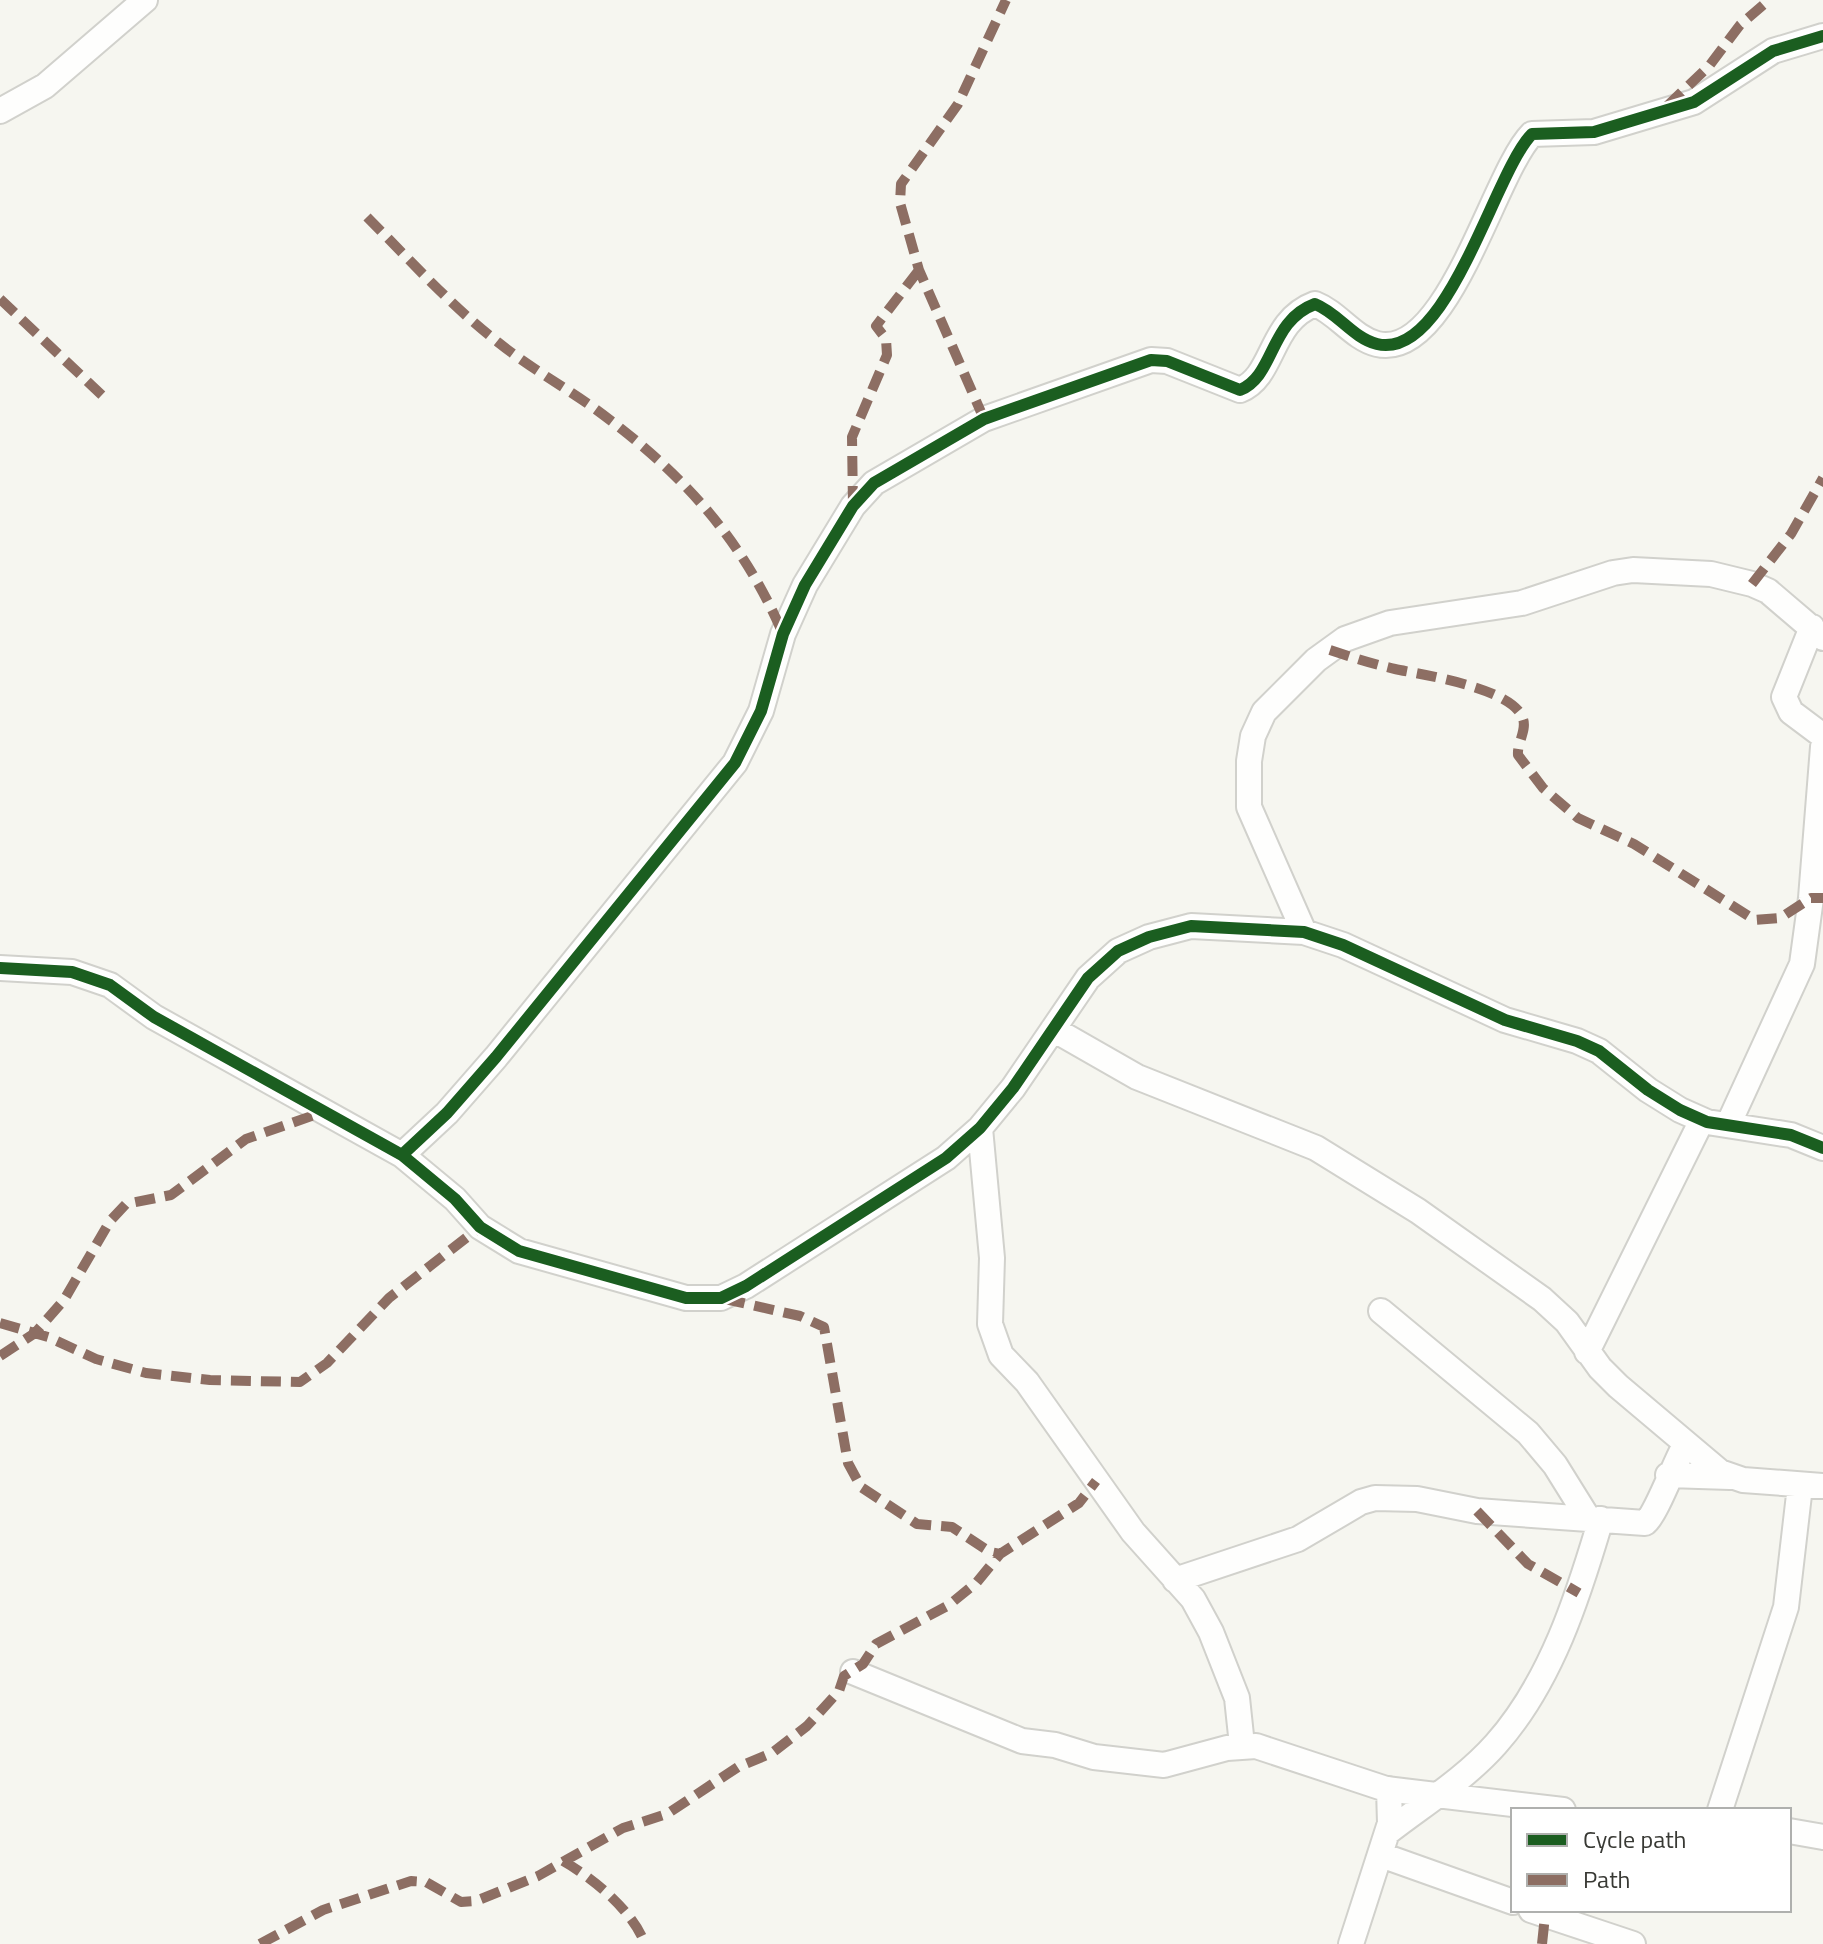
<svg xmlns="http://www.w3.org/2000/svg" width="1823" height="1944" font-family="'Titillium Web',sans-serif">
<rect width="100%" height="100%" fill="#f6f6f0"/>
<g fill="none" stroke-linecap="round" stroke-linejoin="round">
<defs>
<path id="street" d="M 0,111 L 45,86 L 145,0
M 1812,627 L 1784,697 L 1791,712 L 1823,736
M 1304,932 L 1249,807 L 1249,761 L 1253,736 L 1264,712 L 1316,660 L 1345,639 L 1390,623 L 1522,603 L 1613,573 L 1633,570 L 1711,574 L 1752,584 L 1768,591 L 1823,638
M 0,968 L 72,972 L 110,985 L 154,1017 L 402,1155 L 455,1199 L 480,1227 L 519,1251 L 686,1298 L 721,1298 L 746,1286 L 946,1158 L 980,1128 L 1013,1088 L 1088,978 L 1118,951 L 1149,937 L 1191,926 L 1304,932 L 1343,945 L 1505,1020 L 1577,1041 L 1599,1051 L 1648,1090 L 1680,1110 L 1707,1122 L 1791,1135 L 1823,1148
M 1053,1029 L 1137,1077 L 1316,1148 L 1418,1211 L 1542,1299 L 1567,1322 L 1600,1368 L 1618,1386 L 1720,1472 L 1743,1480 L 1823,1486
M 1728,1125 L 1802,964 L 1811,898 L 1823,747
M 980,1128 L 992,1258 L 990,1324 L 1001,1355 L 1027,1382 L 1133,1532 L 1193,1599 L 1211,1632 L 1237,1698 L 1242,1745
M 402,1155 L 447,1113 L 496,1057 L 735,763 L 761,711 L 783,634 L 805,585 L 853,506 L 874,483 L 984,419 L 1151,360 L 1167,361 L 1240,390 C 1275,376 1269,321 1315,304 C 1338,313 1353,338 1377,344 C 1448,361 1494,172 1532,134 L 1594,132 L 1694,102 L 1773,51 L 1823,36
M 1381,1311 L 1528,1433 L 1555,1465 L 1588,1518
M 1587,1352 L 1702,1120
M 1668,1475 L 1730,1477
M 1175,1580 L 1298,1539 L 1361,1502 L 1375,1498 L 1417,1499 L 1477,1511 L 1645,1523 C 1656,1515 1675,1462 1685,1445
M 853,1672 L 1022,1741 L 1055,1745 L 1094,1757 L 1164,1765 L 1227,1748 L 1256,1746 L 1386,1789 L 1563,1810
M 1720,1810 L 1786,1607 L 1800,1486
M 1789,1831 L 1823,1837
M 1388,1832 C 1424,1804 1465,1779 1496,1744 C 1551,1682 1578,1597 1601,1519
M 1381,1855 L 1513,1902
M 1531,1910 L 1633,1944
M 1351,1944 L 1390,1823 L 1389,1789"/>
</defs>
<use href="#street" stroke="#d1d1cc" stroke-width="28"/>
<use href="#street" stroke="#fefefd" stroke-width="24"/>
<path stroke="#8d6e63" stroke-width="10" stroke-dasharray="20 10" stroke-linecap="butt" d="M 1667,106 L 1709,66 L 1740,25 L 1769,0
M 367,217 C 410,260 451,306 499,343 C 529,367 563,386 594,408 C 680,471 741,536 783,634
M 0,299 L 106,399
M 984,419 L 919,270 L 900,203 L 901,184 L 958,104 L 1006,0
M 853,506 L 852,437 L 887,355 L 886,339 L 876,326 L 919,270
M 1752,584 L 1791,534 L 1823,478
M 1330,650 C 1351,657 1373,664 1395,669 C 1423,675 1514,688 1523,719 C 1527,730 1517,743 1518,755 L 1543,788 L 1578,818 L 1634,844 L 1755,920 L 1780,918 L 1811,898 L 1823,898
M 725,1299 L 800,1316 L 824,1327 L 848,1463 L 861,1487 L 917,1524 L 952,1527 L 990,1552 L 1000,1554 L 1079,1503 L 1096,1481
M 0,1323 L 48,1337 L 96,1359 L 146,1373 L 210,1380 L 300,1382 L 327,1363 L 389,1298 L 480,1227
M 0,1356 L 35,1333 L 64,1300 L 110,1221 L 126,1204 L 171,1195 L 246,1139 L 323,1112
M 1477,1511 L 1528,1564 L 1579,1593
M 563,1861 C 593,1878 633,1911 645,1944
M 260,1944 L 323,1910 L 411,1881 L 426,1882 L 461,1902 L 476,1901 L 538,1876 L 623,1828 L 667,1814 L 738,1767 L 772,1753 L 807,1726 L 839,1691 L 844,1676 L 863,1664 L 876,1644 L 949,1605 L 977,1582 L 1000,1554
M 1542,1944 L 1545,1916"/>
<defs>
<path id="cycleway" d="M 0,968 L 72,972 L 110,985 L 154,1017 L 402,1155 L 455,1199 L 480,1227 L 519,1251 L 686,1298 L 721,1298 L 746,1286 L 946,1158 L 980,1128 L 1013,1088 L 1088,978 L 1118,951 L 1149,937 L 1191,926 L 1304,932 L 1343,945 L 1505,1020 L 1577,1041 L 1599,1051 L 1648,1090 L 1680,1110 L 1707,1122 L 1791,1135 L 1823,1148
M 402,1155 L 447,1113 L 496,1057 L 735,763 L 761,711 L 783,634 L 805,585 L 853,506 L 874,483 L 984,419 L 1151,360 L 1167,361 L 1240,390 C 1275,376 1269,321 1315,304 C 1338,313 1353,338 1377,344 C 1448,361 1494,172 1532,134 L 1594,132 L 1694,102 L 1773,51 L 1823,36"/>
</defs>
<use href="#cycleway" stroke="#fff" stroke-width="17"/>
<use href="#cycleway" stroke="#1b5e20" stroke-width="12"/>
</g>
<rect x="1511" y="1808" width="280" height="104" fill="#ffffff" stroke="#afb0ae" stroke-width="2"/>
<rect x="1527" y="1834" width="40" height="12" fill="#1b5e20" stroke="#afb0ae" stroke-width="2"/>
<text x="1583" y="1848" font-size="24" fill="#383934">Cycle path</text>
<rect x="1527" y="1874" width="40" height="12" fill="#8d6e63" stroke="#afb0ae" stroke-width="2"/>
<text x="1583" y="1888" font-size="24" fill="#383934">Path</text>
</svg>
